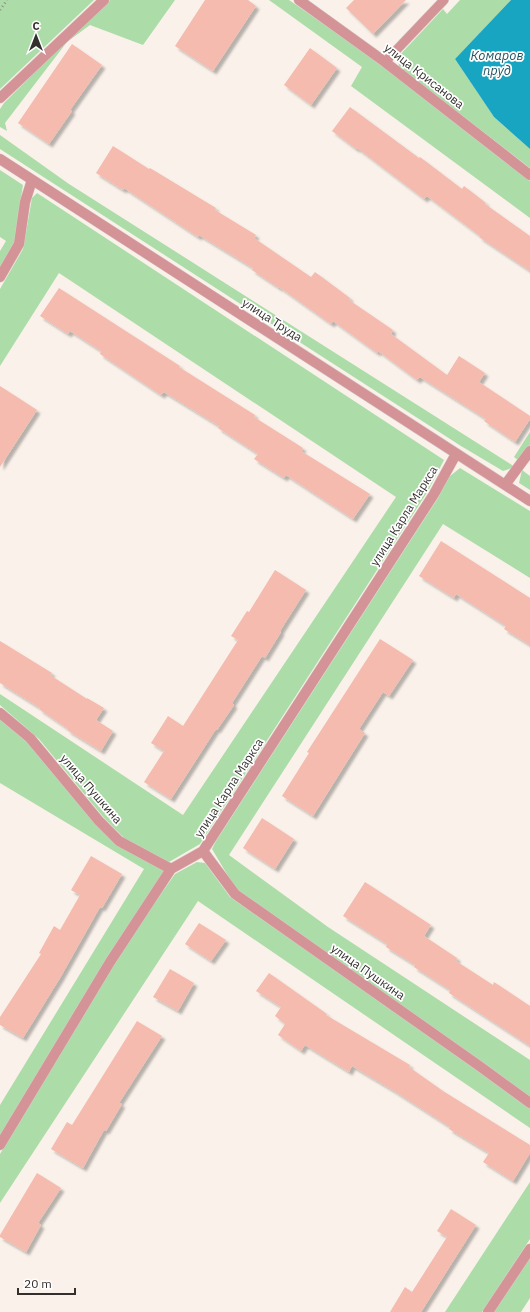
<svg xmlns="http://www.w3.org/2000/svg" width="530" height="1312" font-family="'IBM Plex Sans',sans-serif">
<defs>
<filter id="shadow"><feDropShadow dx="3.5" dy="3.5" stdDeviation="1" flood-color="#0004"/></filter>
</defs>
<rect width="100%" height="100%" fill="#faf1ea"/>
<path fill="#acdca8" d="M 0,0 L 94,0 L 0,89 Z
M 110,0 L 175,0 L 143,45 L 90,25 L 67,42 L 5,123 L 7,131 L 0,127 L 0,109 L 4,103 L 66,41 Z
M 269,0 L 289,0 L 384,66 L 530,181 L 530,218 L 351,86 L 362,67 Z
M 460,0 L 511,0 L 455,59 L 494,117 L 530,149 L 530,168 L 399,67 L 398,57 L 443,9 L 447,14 Z
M 0,135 L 69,184 L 515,467 L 503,471 L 461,446 L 0,149 Z
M 0,170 L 23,185 L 14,243 L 0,267 L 0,251 L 6,241 L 0,237 Z
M 37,193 L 444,460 L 428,491 L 200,844 L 169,862 L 124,838 L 105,819 L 39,739 L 0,705 L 0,694 L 183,815 L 396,497 L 59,273 L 0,366 L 0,289 L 23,249 L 32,198 Z
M 530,432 L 530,445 L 519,461 L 514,457 Z
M 460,468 L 530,511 L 530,578 L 443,524 L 229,855 L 328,927 L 530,1060 L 530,1099 L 237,891 L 212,849 L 216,841 L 438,498 L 449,477 Z
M 522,470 L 530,476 L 530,490 L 519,483 Z
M 0,718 L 27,740 L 97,824 L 165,870 L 0,1136 L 0,1105 L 144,869 L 0,783 Z
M 197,862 L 205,863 L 230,897 L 475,1067 L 530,1107 L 530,1128 L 198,901 L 0,1203 L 0,1154 L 111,965 L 175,874 Z
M 530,1182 L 530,1239 L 482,1312 L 445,1312 Z
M 530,1257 L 530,1298 L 521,1312 L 493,1312 Z"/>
<path fill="#17a5c2" d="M 511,0 L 530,0 L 530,149 L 494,117 L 455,59 Z"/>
<path fill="#f4bbae" filter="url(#shadow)" d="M 205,0 L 248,0 L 256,6 L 213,71 L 175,46 Z
M 354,0 L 406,0 L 373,34 L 346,8 Z
M 72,44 L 102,65 L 70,110 L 72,111 L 49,144 L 18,123 Z
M 310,48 L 337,68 L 311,105 L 284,85 Z
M 350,107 L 419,158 L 420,157 L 462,189 L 464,186 L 486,203 L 485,204 L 530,236 L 530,271 L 479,237 L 480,236 L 427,196 L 424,199 L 357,148 L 356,149 L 332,131 Z
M 113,146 L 149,169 L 150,168 L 216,208 L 215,210 L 256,235 L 254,238 L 311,277 L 315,272 L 350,298 L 349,300 L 393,330 L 391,334 L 447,375 L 459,356 L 485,373 L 479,382 L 530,416 L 530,419 L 515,442 L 484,421 L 486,419 L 420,377 L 417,380 L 378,351 L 377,353 L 333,321 L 331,324 L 279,287 L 279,288 L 252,270 L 253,268 L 199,235 L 198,237 L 124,188 L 123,190 L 96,173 Z
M 59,288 L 180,366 L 179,367 L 255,415 L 254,417 L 303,448 L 301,451 L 370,494 L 353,519 L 286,475 L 284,478 L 254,459 L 258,454 L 218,428 L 219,426 L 164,392 L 161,395 L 100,354 L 101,351 L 70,331 L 68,334 L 40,316 Z
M 0,386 L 37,410 L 0,467 Z
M 441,541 L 530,598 L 530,645 L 504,629 L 506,626 L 456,594 L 454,598 L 419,576 Z
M 275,570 L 306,590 L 280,631 L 281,632 L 265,658 L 262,656 L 232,703 L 234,705 L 217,730 L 216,729 L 171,799 L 144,782 L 164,751 L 151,743 L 168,716 L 183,726 L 238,640 L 231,636 L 247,611 L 249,612 Z
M 380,639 L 413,660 L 389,696 L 383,692 L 359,729 L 365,733 L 313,816 L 282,796 L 309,753 L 307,752 Z
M 0,641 L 52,673 L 50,675 L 87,699 L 87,698 L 104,708 L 96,720 L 113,731 L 101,751 L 67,730 L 68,729 L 39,709 L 40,708 L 0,683 Z
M 262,818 L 294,839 L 275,869 L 243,848 Z
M 91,856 L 122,874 L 102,908 L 100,907 L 60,978 L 23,1038 L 0,1025 L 0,1017 L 41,954 L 39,953 L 54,926 L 60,930 L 80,895 L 71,890 Z
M 365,882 L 431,925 L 424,936 L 457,958 L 456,961 L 493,985 L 494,982 L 530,1006 L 530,1046 L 449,993 L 450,990 L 414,967 L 415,965 L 386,947 L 387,944 L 343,916 Z
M 199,923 L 226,940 L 211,961 L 185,944 Z
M 170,969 L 194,983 L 178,1011 L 153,997 Z
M 269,973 L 327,1014 L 326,1015 L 410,1065 L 409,1067 L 443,1091 L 530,1145 L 530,1153 L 513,1181 L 483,1162 L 489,1153 L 449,1129 L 450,1127 L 394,1091 L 352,1066 L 349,1072 L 305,1045 L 301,1051 L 278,1035 L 285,1024 L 275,1016 L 281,1007 L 256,991 Z
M 137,1021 L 162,1036 L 119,1103 L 122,1104 L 106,1131 L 104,1130 L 83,1168 L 51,1149 L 67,1122 L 72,1125 Z
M 37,1173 L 61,1188 L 38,1223 L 41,1225 L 26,1252 L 0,1237 L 0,1235 Z
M 451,1209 L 476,1225 L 421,1312 L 390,1312 L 405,1287 L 412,1292 L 447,1237 L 437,1231 Z"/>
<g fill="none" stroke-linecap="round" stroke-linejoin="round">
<defs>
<path id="service" d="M 385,62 L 444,0"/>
<path id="minor" d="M 299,0 L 385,62 L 530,175
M 0,98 L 104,0
M 0,159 L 530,501
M 0,277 L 19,244 L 25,202 L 32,180
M 505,485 L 530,451
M 0,713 L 30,738 L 99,821 L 119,841 L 171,869
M 203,851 L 235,894 L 478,1065 L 530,1103
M 0,1145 L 110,962 L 171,869 L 203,851 L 434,494 L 456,454
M 488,1312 L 530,1249"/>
</defs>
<use href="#service" stroke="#d6cec8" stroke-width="10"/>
<use href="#minor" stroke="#d6cec8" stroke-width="11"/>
<path stroke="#938d89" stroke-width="2.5" stroke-dasharray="1 3" stroke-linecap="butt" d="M 0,10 L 7,0"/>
<use href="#service" stroke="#d49397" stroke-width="9"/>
<use href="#minor" stroke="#d49397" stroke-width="10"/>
</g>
<g text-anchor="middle" stroke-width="3.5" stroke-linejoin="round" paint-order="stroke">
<g font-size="12" fill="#332f2d" stroke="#fff">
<text transform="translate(424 76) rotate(38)" y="4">улица Крисанова</text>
<text transform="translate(272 320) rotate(33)" y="4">улица Труда</text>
<text transform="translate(404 516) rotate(-58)" y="4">улица Карла Маркса</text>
<text transform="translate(229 788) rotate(-57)" y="4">улица Карла Маркса</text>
<text transform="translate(91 789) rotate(49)" y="4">улица Пушкина</text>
<text transform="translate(368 972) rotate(35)" y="4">улица Пушкина</text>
</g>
<g font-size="13" font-style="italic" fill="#215461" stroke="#fff">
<text x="497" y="60">Комаров<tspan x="497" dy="15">пруд</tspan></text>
</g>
</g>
<g transform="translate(36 36)" stroke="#ffffff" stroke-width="3" paint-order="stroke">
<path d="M0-3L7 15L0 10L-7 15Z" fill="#332f2d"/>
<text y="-6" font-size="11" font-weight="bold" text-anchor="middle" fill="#332f2d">С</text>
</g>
<path d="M18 1288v6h57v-6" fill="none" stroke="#332f2d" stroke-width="2"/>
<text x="24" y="1288" font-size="12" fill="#332f2d" stroke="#ffffff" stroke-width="3" paint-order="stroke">20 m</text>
</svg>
